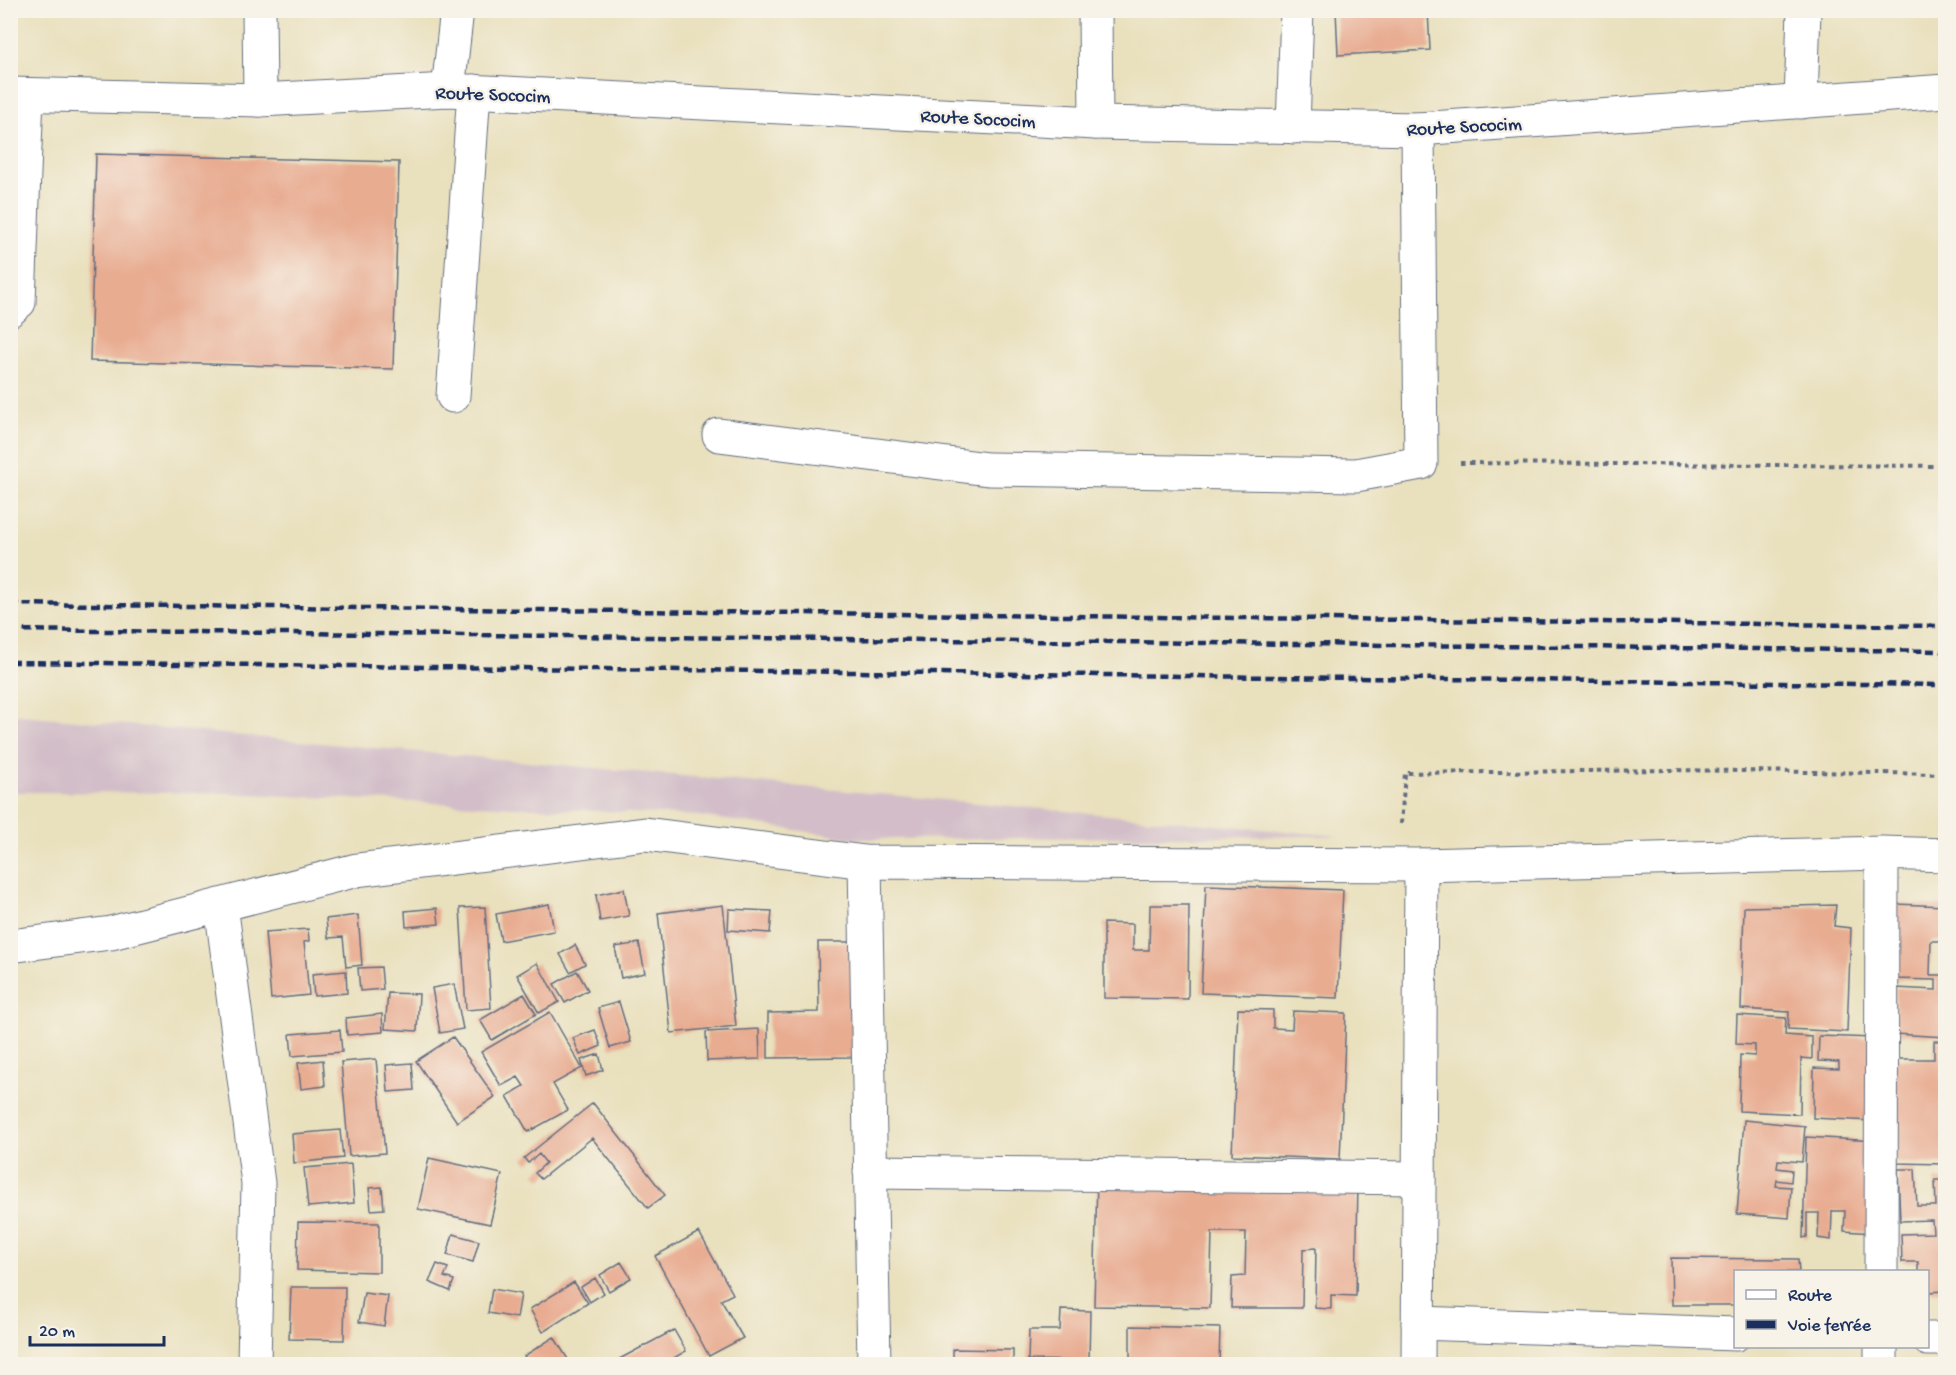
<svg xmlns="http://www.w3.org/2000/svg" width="1956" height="1375" font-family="'Gochi Hand',sans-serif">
<rect width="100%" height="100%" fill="#f7f3e8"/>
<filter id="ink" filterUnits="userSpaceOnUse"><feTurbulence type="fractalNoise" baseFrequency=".0167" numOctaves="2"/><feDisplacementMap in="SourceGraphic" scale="12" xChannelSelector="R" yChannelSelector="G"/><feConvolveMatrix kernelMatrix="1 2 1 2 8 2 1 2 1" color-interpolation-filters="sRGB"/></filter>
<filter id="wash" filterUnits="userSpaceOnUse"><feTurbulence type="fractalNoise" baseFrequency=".008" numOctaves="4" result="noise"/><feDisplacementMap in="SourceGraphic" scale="24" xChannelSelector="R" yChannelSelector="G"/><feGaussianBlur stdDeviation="1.35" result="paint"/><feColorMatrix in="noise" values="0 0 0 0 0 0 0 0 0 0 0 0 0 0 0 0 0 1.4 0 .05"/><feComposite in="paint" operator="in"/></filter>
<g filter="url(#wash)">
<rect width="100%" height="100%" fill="#e9e0bd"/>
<path fill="#d2bdc8" d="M 11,714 L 299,741 L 1339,836 L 858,839 L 698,816 L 229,793 L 11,792 Z"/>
<g id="blocks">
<path fill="#e8ac91" d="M 1336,10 L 1428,10 L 1430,50 L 1338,55 Z
M 96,154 L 399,162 L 393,369 L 90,361 Z
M 1206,885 L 1343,890 L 1338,998 L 1201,993 Z
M 624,889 L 629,916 L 600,921 L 596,895 Z
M 549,904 L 554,931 L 501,941 L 496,914 Z
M 1895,904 L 1946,906 L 1946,941 L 1931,941 L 1930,975 L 1946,975 L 1946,1037 L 1895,1034 L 1896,988 L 1936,990 L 1936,980 L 1894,979 Z
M 723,905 L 736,1026 L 671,1033 L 658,913 Z
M 1150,905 L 1189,905 L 1188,999 L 1104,998 L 1104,923 L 1133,924 L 1133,950 L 1149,950 Z
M 1836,905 L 1834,926 L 1851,928 L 1847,1032 L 1788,1029 L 1789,1012 L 1741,1009 L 1744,907 Z
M 485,907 L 491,1008 L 466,1010 L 460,908 Z
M 437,908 L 439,924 L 406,927 L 405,911 Z
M 729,909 L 772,911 L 770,933 L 728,930 Z
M 358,915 L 362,965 L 346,967 L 343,937 L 328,938 L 326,919 Z
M 308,929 L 309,941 L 304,942 L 309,995 L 271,999 L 265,932 Z
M 818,942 L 854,942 L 855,1057 L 768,1058 L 768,1013 L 819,1012 Z
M 639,943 L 645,973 L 621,978 L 615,947 Z
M 575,945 L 585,964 L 570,972 L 560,954 Z
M 537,963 L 559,1002 L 539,1013 L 517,975 Z
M 381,967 L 383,989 L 360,991 L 358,968 Z
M 346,971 L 347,993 L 314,996 L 312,974 Z
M 577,971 L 588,990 L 565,1003 L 554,984 Z
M 454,984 L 463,1029 L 440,1033 L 432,988 Z
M 388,993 L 419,994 L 417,1031 L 385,1029 Z
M 524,994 L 536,1014 L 492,1040 L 480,1020 Z
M 619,1002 L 631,1042 L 610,1048 L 598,1008 Z
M 1238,1009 L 1273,1010 L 1273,1028 L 1292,1029 L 1293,1011 L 1346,1013 L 1340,1159 L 1232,1155 Z
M 550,1012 L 582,1068 L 553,1084 L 568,1110 L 528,1132 L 507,1096 L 524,1086 L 518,1077 L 501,1086 L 481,1052 Z
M 382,1014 L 383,1032 L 347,1035 L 346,1018 Z
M 1737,1015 L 1786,1018 L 1785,1035 L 1812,1037 L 1812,1059 L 1801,1058 L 1800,1114 L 1739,1111 L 1740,1055 L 1755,1056 L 1755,1045 L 1736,1044 Z
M 759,1029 L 760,1059 L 707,1061 L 706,1032 Z
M 340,1030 L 342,1052 L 292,1056 L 290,1034 Z
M 595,1030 L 601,1046 L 580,1055 L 573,1038 Z
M 1819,1036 L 1874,1038 L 1872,1121 L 1813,1118 L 1814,1068 L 1839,1069 L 1839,1062 L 1818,1061 Z
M 453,1037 L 495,1097 L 457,1122 L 416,1061 Z
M 1934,1041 L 1946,1041 L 1946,1164 L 1895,1163 L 1894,1059 L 1934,1059 Z
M 599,1054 L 603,1070 L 586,1076 L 581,1060 Z
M 376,1059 L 385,1153 L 349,1156 L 341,1062 Z
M 323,1060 L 325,1086 L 301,1089 L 298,1063 Z
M 412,1063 L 414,1090 L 388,1092 L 386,1065 Z
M 593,1103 L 665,1195 L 648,1208 L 592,1138 L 541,1179 L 535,1173 L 546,1163 L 539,1154 L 528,1163 L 524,1158 Z
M 1744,1120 L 1805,1126 L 1802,1162 L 1778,1160 L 1777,1168 L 1792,1170 L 1791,1182 L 1777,1180 L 1776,1186 L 1791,1187 L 1789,1218 L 1737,1214 Z
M 340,1130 L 343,1158 L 294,1163 L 292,1134 Z
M 1806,1137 L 1876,1141 L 1873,1233 L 1844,1231 L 1845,1211 L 1832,1211 L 1831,1240 L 1818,1238 L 1819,1213 L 1807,1213 L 1807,1237 L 1803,1238 Z
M 429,1158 L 502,1174 L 490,1224 L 418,1209 Z
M 351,1164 L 354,1203 L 308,1207 L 304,1168 Z
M 1898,1169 L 1915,1169 L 1917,1206 L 1936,1206 L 1935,1180 L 1946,1180 L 1946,1291 L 1928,1292 L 1928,1272 L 1918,1272 L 1918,1262 L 1902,1262 L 1901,1234 L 1933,1233 L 1932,1220 L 1900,1221 Z
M 1097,1178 L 1358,1182 L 1356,1296 L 1331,1295 L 1331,1309 L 1315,1308 L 1316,1248 L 1303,1249 L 1302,1308 L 1231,1308 L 1232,1277 L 1245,1276 L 1246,1232 L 1212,1232 L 1210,1308 L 1094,1306 Z
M 382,1187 L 384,1209 L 371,1210 L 369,1188 Z
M 298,1222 L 379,1223 L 379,1272 L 297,1270 Z
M 699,1232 L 733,1294 L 721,1300 L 743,1338 L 709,1356 L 655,1256 Z
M 453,1234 L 479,1241 L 473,1262 L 447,1255 Z
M 1671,1258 L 1798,1259 L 1799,1272 L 1736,1272 L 1736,1305 L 1672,1305 Z
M 621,1262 L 631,1278 L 609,1291 L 600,1275 Z
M 437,1264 L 448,1268 L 444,1277 L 454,1280 L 450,1291 L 429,1282 Z
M 595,1278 L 604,1293 L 590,1302 L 581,1287 Z
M 574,1282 L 588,1303 L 543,1332 L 530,1309 Z
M 291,1287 L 345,1287 L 344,1340 L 289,1339 Z
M 492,1289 L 521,1294 L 517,1318 L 488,1313 Z
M 364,1293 L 388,1296 L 384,1326 L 359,1322 Z
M 1061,1310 L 1090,1311 L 1089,1361 L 1028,1360 L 1029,1330 L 1060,1330 Z
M 1130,1326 L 1220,1328 L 1219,1364 L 1130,1364 Z
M 674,1330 L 686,1351 L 665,1363 L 666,1364 L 610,1364 Z
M 554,1337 L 571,1364 L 529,1364 L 524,1356 Z
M 953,1349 L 1013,1350 L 1013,1364 L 953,1364 Z"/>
</g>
</g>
<g filter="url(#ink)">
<use href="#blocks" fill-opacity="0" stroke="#636d7f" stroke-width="1.5"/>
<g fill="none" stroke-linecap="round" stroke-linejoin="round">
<defs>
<path id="minor" d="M 259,10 L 260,100
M 1095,10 L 1096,123
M 448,90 L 457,10
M 1801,102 L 1804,10
M 1293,127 L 1297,10
M 10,310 L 19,302 L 27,95
M 453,396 L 474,91
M 719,435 L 988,469 L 1356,475 L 1421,463 L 1418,129
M 865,862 L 874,1364
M 221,905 L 258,1183 L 254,1364
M 10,946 L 111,933 L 357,870 L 645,834 L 865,862 L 1421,865 L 1882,853 L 1946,855
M 870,1172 L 1419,1178
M 1881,1272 L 1882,853
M 1418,1323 L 1736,1334
M 1928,1339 L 1946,1339
M 1881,1346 L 1881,1364"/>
<path id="tertiary" d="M 10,94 L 260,100 L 448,90 L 1096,123 L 1418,129 L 1946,91
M 1418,1364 L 1421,865"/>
</defs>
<use href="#minor" stroke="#636d7f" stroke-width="35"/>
<use href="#tertiary" stroke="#636d7f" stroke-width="35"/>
<path stroke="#636d7f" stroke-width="4" stroke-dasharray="4.5 4.5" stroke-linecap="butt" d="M 1460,463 L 1946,466
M 1401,824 L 1405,773 L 1673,770 L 1946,774"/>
<use href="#minor" stroke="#fff" stroke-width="33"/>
<use href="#tertiary" stroke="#fff" stroke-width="33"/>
<path stroke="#1b2f5e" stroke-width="4.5" stroke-dasharray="9 4.5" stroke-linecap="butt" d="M 10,604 L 1946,626
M 10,630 L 1946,651
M 10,662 L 1946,685"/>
</g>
</g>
<g text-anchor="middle" stroke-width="5" stroke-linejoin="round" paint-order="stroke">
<g font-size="20" fill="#1b2f5e" stroke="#f7f3e8">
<text transform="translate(493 93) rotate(2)" y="7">Route Sococim</text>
<text transform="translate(978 117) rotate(3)" y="7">Route Sococim</text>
<text transform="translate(1464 125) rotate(-3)" y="7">Route Sococim</text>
</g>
</g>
<rect width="1956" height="1375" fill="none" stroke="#f7f3e8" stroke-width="36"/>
<rect x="1734" y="1270" width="195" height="78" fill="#f7f3e8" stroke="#9fa5b1" stroke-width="1.5"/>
<rect x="1746" y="1290" width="30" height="9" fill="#ffffff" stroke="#9fa5b1" stroke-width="1.5"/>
<text x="1788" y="1300" font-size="18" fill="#1b2f5e">Route</text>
<rect x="1746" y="1320" width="30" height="9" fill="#1b2f5e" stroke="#9fa5b1" stroke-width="1.5"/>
<text x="1788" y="1330" font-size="18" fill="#1b2f5e">Voie ferrée</text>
<path d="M30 1336v9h134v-9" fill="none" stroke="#1b2f5e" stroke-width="3"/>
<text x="39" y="1336" font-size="18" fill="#1b2f5e" stroke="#f7f3e8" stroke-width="4.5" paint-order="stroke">20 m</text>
</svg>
